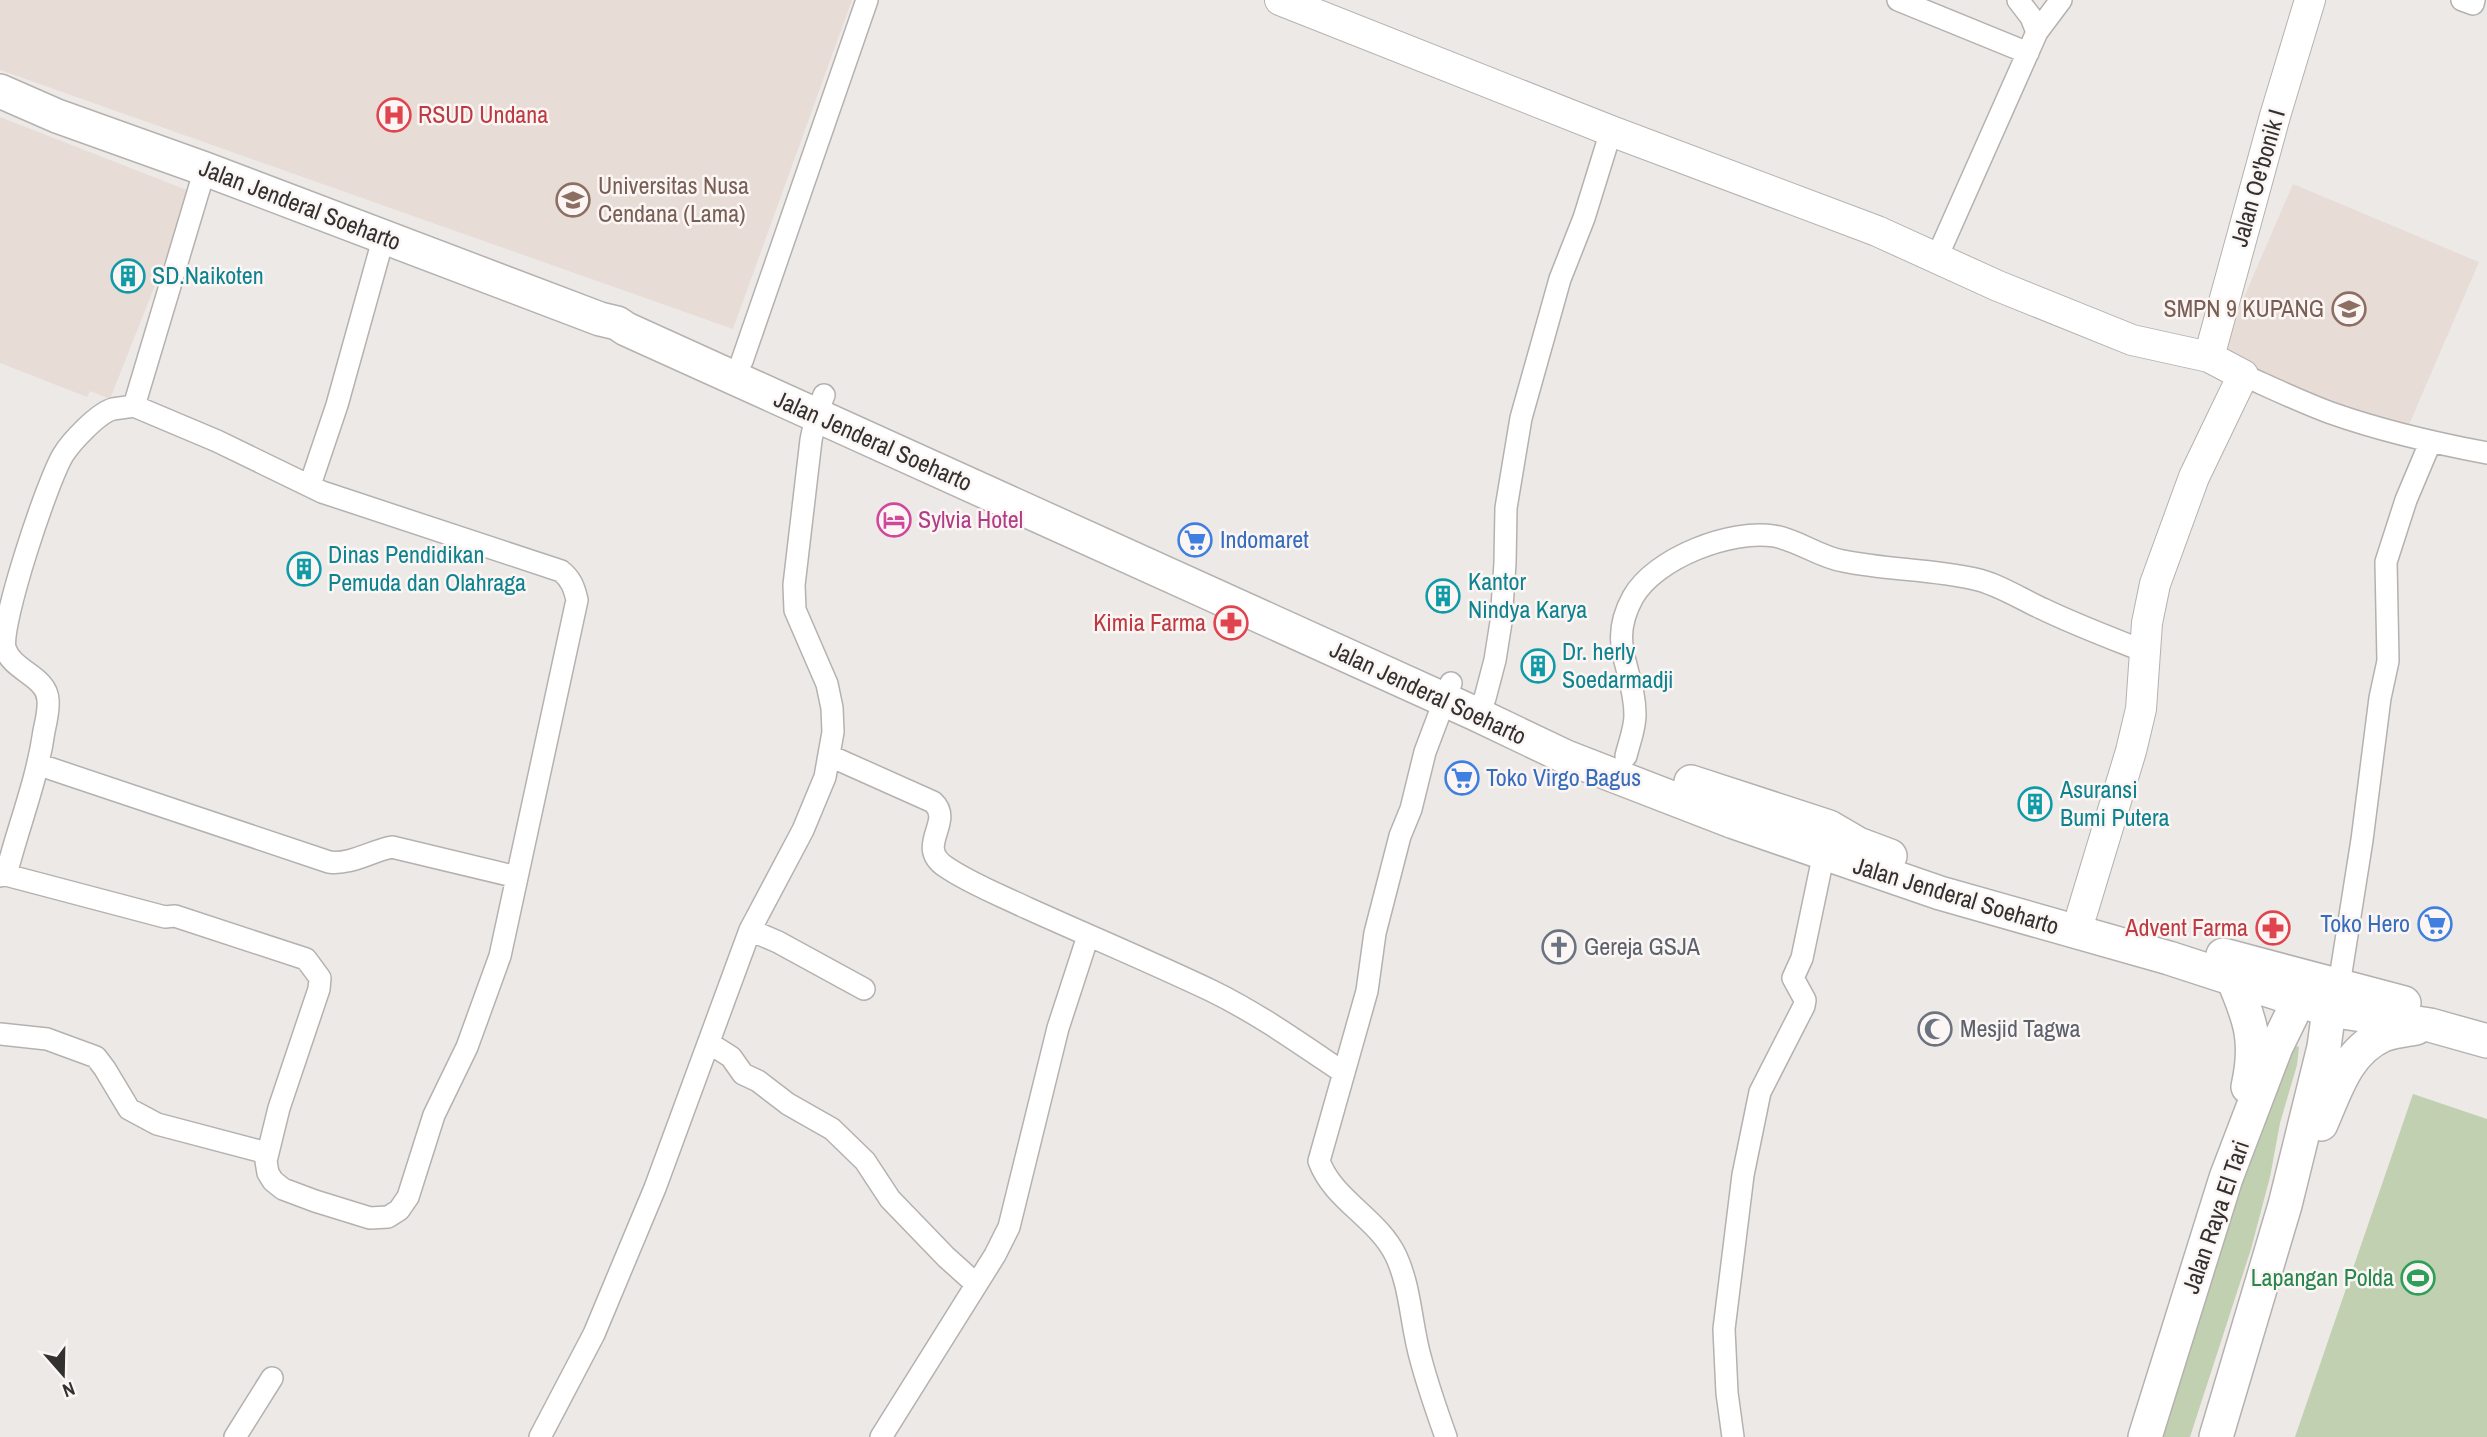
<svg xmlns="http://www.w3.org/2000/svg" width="2487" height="1437" font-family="'Archivo Narrow',sans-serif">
<rect width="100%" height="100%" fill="#ede9e6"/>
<path fill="#e8dcd6" d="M 0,0 L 852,0 L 733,329 L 0,70 Z
M 0,117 L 192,192 L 110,399 L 90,391 L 87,397 L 0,363 Z
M 2293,184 L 2479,262 L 2405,434 L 2219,355 Z"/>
<path fill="#c0d0b0" d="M 2287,1043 L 2299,1047 L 2297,1065 L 2280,1123 L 2270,1177 L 2251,1249 L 2190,1437 L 2152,1437 Z
M 2413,1094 L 2487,1119 L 2487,1437 L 2295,1437 Z"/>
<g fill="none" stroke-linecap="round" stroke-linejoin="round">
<defs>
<path id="street" d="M 1898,0 L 2028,53
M 2018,0 L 2031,17 L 2037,32
M 2462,0 L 2473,4 L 2474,0
M 1937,257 L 2037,32 L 2061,0
M 742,361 L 867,0
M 2243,375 C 2272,388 2301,402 2331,413 C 2382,431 2434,443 2487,453
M 310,485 L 337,405 L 384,236
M 1476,714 L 1485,698 L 1495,660 L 1501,622 L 1505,563 L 1506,508 L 1521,418 L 1560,279 L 1584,218 L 1611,131
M 830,756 L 933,802 C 955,822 914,846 946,867 C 971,884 1000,895 1027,908 C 1089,936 1151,962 1212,991 C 1259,1014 1301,1044 1344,1073
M 1626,756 C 1629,743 1635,729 1635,715 C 1635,668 1606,646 1633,597 C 1655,558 1731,529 1774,536 C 1798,540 1819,557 1843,561 C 1886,570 1932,569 1975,579 C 1998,584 2021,599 2043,609 C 2076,625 2111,638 2146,652
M 40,765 L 329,862 C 351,865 371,851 392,847 L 517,877
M 6,875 C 18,827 37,781 44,731 C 46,722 49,710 48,700 C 47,676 12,671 5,648 C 0,623 47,482 63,455 C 71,442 98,413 113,409 C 120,408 127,407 134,406
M 0,876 L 6,875 L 165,917 L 175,916 L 306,959 L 320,978 L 319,989 L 279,1108 L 266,1161 L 268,1173 L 273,1181 L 283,1189 L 315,1201 L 370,1218 L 388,1217 L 399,1210 L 408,1197 L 434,1115 L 467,1047 L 500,956 L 577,600 C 574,587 571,579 561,571 L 322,492 L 217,441 L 134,406 L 205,169
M 750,930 L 778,942 L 864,989
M 2339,985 L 2362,840 L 2380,698 L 2388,661 L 2386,562 L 2406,500 L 2430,443
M 0,1034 L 47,1039 L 96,1057 L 105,1069 L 129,1109 L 157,1124 L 267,1153
M 709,1043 L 731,1057 L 743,1074 L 758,1081 L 788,1104 L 832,1129 L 865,1161 L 890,1199 L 946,1257 L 976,1284
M 235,1437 L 272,1378
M 540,1437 L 594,1334 L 655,1188 L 750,930 L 803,830 L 825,777 L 833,732 L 832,708 L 827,684 L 795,610 L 794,585 L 811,440 L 816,416 L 824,395
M 881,1437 L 995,1255 L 1009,1227 L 1058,1028 L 1088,936
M 1446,1437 C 1437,1412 1428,1386 1421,1360 C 1411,1326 1411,1288 1396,1256 C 1378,1218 1333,1200 1319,1161 L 1367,991 L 1375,933 L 1400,836 L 1411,809 L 1425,752 L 1451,683
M 1733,1437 L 1727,1393 L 1724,1329 L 1743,1175 L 1760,1092 L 1804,1006 L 1805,1000 L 1793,978 L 1802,958 L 1826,843"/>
<path id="secondary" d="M 1280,0 L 1611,131 L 1877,231 L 1998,286 L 2132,340 L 2209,357 L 2243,375 L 2194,477 L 2155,584 L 2147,623 L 2141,709 L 2131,751 L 2082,913
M 2209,357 L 2275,116 L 2310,0"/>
<path id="primary" d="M 0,91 L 57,116 L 205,169 L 600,319 L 617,323 L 626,329 L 1476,714 L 1566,757 L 1734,822 L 1940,893 L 2169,958 L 2329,1010 L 2430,1025 L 2487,1041
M 1691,782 L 1829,827 L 1858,844 L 1890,856
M 2223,955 L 2404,1003
M 2233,979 C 2251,1021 2258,1042 2248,1087
M 2321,1124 C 2336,1090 2346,1052 2383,1035 C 2393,1031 2405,1030 2416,1028
M 2145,1437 L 2226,1178 L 2276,1047 L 2298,1002 L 2307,996 L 2318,994
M 2216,1437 L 2285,1205 L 2324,1047 L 2329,1010 L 2326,999 L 2319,992"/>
</defs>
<use href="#street" stroke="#b5b1af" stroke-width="24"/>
<use href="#secondary" stroke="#b5b1af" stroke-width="32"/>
<use href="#primary" stroke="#b5b1af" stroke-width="36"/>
<use href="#street" stroke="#fff" stroke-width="21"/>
<use href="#secondary" stroke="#fff" stroke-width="30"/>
<use href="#primary" stroke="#fff" stroke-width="33"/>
</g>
<defs>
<symbol id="hospital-ring" viewBox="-11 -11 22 22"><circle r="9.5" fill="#fbf6f4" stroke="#e0444e" stroke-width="1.5"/><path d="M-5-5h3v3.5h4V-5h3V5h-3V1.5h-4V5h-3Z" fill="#e0444e"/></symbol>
<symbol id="university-ring" viewBox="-11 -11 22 22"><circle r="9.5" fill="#fbf6f4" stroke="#8d6e63" stroke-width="1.5"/><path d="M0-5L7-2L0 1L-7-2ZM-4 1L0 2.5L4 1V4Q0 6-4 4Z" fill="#8d6e63"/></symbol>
<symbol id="building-ring" viewBox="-11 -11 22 22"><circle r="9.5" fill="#fbf6f4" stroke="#0f9aa8" stroke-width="1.5"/><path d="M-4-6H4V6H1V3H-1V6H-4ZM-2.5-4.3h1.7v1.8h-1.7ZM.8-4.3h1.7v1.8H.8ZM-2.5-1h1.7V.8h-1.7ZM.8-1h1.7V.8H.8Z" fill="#0f9aa8"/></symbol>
<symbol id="school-ring" viewBox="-11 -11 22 22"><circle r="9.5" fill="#fbf6f4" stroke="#8d6e63" stroke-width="1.5"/><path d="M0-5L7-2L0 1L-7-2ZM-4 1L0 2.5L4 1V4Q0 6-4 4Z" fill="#8d6e63"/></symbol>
<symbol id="hotel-ring" viewBox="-11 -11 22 22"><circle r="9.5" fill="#fbf6f4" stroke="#d1479c" stroke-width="1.5"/><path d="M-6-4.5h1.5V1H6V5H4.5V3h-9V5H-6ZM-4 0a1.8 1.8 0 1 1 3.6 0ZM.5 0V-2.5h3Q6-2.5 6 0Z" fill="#d1479c"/></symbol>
<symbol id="supermarket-ring" viewBox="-11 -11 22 22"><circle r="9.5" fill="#fbf6f4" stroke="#3f7fe0" stroke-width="1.5"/><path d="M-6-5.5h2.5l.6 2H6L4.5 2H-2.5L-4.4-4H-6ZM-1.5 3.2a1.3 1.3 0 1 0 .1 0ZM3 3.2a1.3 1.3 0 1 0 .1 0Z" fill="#3f7fe0"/></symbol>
<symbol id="pharmacy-ring" viewBox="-11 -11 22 22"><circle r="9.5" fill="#fbf6f4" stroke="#e0444e" stroke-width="1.5"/><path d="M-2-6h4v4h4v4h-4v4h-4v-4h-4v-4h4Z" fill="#e0444e"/></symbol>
<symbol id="church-ring" viewBox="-11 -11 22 22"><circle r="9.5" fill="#fbf6f4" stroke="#6b7280" stroke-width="1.5"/><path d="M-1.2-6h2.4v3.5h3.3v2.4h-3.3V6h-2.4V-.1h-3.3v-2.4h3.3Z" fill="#6b7280"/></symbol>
<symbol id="mosque-ring" viewBox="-11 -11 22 22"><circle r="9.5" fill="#fbf6f4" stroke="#6b7280" stroke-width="1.5"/><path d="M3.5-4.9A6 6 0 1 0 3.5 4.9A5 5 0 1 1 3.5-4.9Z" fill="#6b7280"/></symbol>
<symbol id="stadium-ring" viewBox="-11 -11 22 22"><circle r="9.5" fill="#fbf6f4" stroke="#2e9e5b" stroke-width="1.5"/><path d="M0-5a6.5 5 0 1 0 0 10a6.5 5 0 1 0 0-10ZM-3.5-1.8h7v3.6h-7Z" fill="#2e9e5b"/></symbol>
</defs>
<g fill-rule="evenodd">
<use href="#hospital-ring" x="375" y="96" width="38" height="38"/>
<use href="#university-ring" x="554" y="181" width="38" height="38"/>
<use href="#building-ring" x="109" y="257" width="38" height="38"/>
<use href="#school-ring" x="2330" y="290" width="38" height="38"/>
<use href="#hotel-ring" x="875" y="501" width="38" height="38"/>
<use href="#supermarket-ring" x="1176" y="521" width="38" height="38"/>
<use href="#building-ring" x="285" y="550" width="38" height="38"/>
<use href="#building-ring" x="1424" y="577" width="38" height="38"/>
<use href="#pharmacy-ring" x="1212" y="604" width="38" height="38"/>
<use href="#building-ring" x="1519" y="647" width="38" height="38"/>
<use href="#supermarket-ring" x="1443" y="759" width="38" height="38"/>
<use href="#building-ring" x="2016" y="785" width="38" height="38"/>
<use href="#supermarket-ring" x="2416" y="905" width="38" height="38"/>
<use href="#pharmacy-ring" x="2254" y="909" width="38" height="38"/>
<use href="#church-ring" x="1540" y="928" width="38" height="38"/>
<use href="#mosque-ring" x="1916" y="1010" width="38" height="38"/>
<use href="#stadium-ring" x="2399" y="1259" width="38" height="38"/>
</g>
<g text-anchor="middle" stroke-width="5" stroke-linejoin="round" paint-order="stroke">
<g font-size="24" fill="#be3a42" stroke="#fbf6f4" text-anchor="end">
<text x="418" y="123" text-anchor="start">RSUD Undana</text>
<text x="1206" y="631">Kimia Farma</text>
<text x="2248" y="936">Advent Farma</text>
</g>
<g font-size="24" fill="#333130" stroke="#fbf6f4">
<text transform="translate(2258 178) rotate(-74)" y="8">Jalan Oe'bonik I</text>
<text transform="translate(300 205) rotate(21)" y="8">Jalan Jenderal Soeharto</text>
<text transform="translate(873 441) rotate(24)" y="8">Jalan Jenderal Soeharto</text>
<text transform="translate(1428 693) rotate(25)" y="8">Jalan Jenderal Soeharto</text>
<text transform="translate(1956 896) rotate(17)" y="8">Jalan Jenderal Soeharto</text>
<text transform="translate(2216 1217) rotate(-71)" y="8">Jalan Raya El Tari</text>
</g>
<g font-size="24" fill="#785e54" stroke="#fbf6f4" text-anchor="start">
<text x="598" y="194">Universitas Nusa<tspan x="598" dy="28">Cendana (Lama)</tspan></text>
<text x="2324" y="317" text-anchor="end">SMPN 9 KUPANG</text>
</g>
<g font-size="24" fill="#0d838f" stroke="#fbf6f4" text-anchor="start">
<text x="152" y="284">SD.Naikoten</text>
<text x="328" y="563">Dinas Pendidikan<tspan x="328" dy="28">Pemuda dan Olahraga</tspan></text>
<text x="1468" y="590">Kantor<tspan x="1468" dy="28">Nindya Karya</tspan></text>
<text x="1562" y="660">Dr. herly<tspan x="1562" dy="28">Soedarmadji</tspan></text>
<text x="2060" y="798">Asuransi<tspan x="2060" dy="28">Bumi Putera</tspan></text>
</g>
<g font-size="24" fill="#b23c85" stroke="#fbf6f4" text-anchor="start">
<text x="918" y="528">Sylvia Hotel</text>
</g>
<g font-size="24" fill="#366cbe" stroke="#fbf6f4" text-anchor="start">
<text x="1220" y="548">Indomaret</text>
<text x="1486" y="786">Toko Virgo Bagus</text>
<text x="2410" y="932" text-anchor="end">Toko Hero</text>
</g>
<g font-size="24" fill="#5b616d" stroke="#fbf6f4" text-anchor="start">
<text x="1584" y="955">Gereja GSJA</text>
<text x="1960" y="1037">Mesjid Tagwa</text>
</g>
<g font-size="24" fill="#27864d" stroke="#fbf6f4" text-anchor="end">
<text x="2394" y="1286">Lapangan Polda</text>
</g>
</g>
<g transform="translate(63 1374) rotate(160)" stroke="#fbf6f4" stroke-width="5" paint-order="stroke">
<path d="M0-5L12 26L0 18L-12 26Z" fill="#333130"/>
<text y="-10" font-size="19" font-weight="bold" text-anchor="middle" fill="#333130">N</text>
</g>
</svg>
